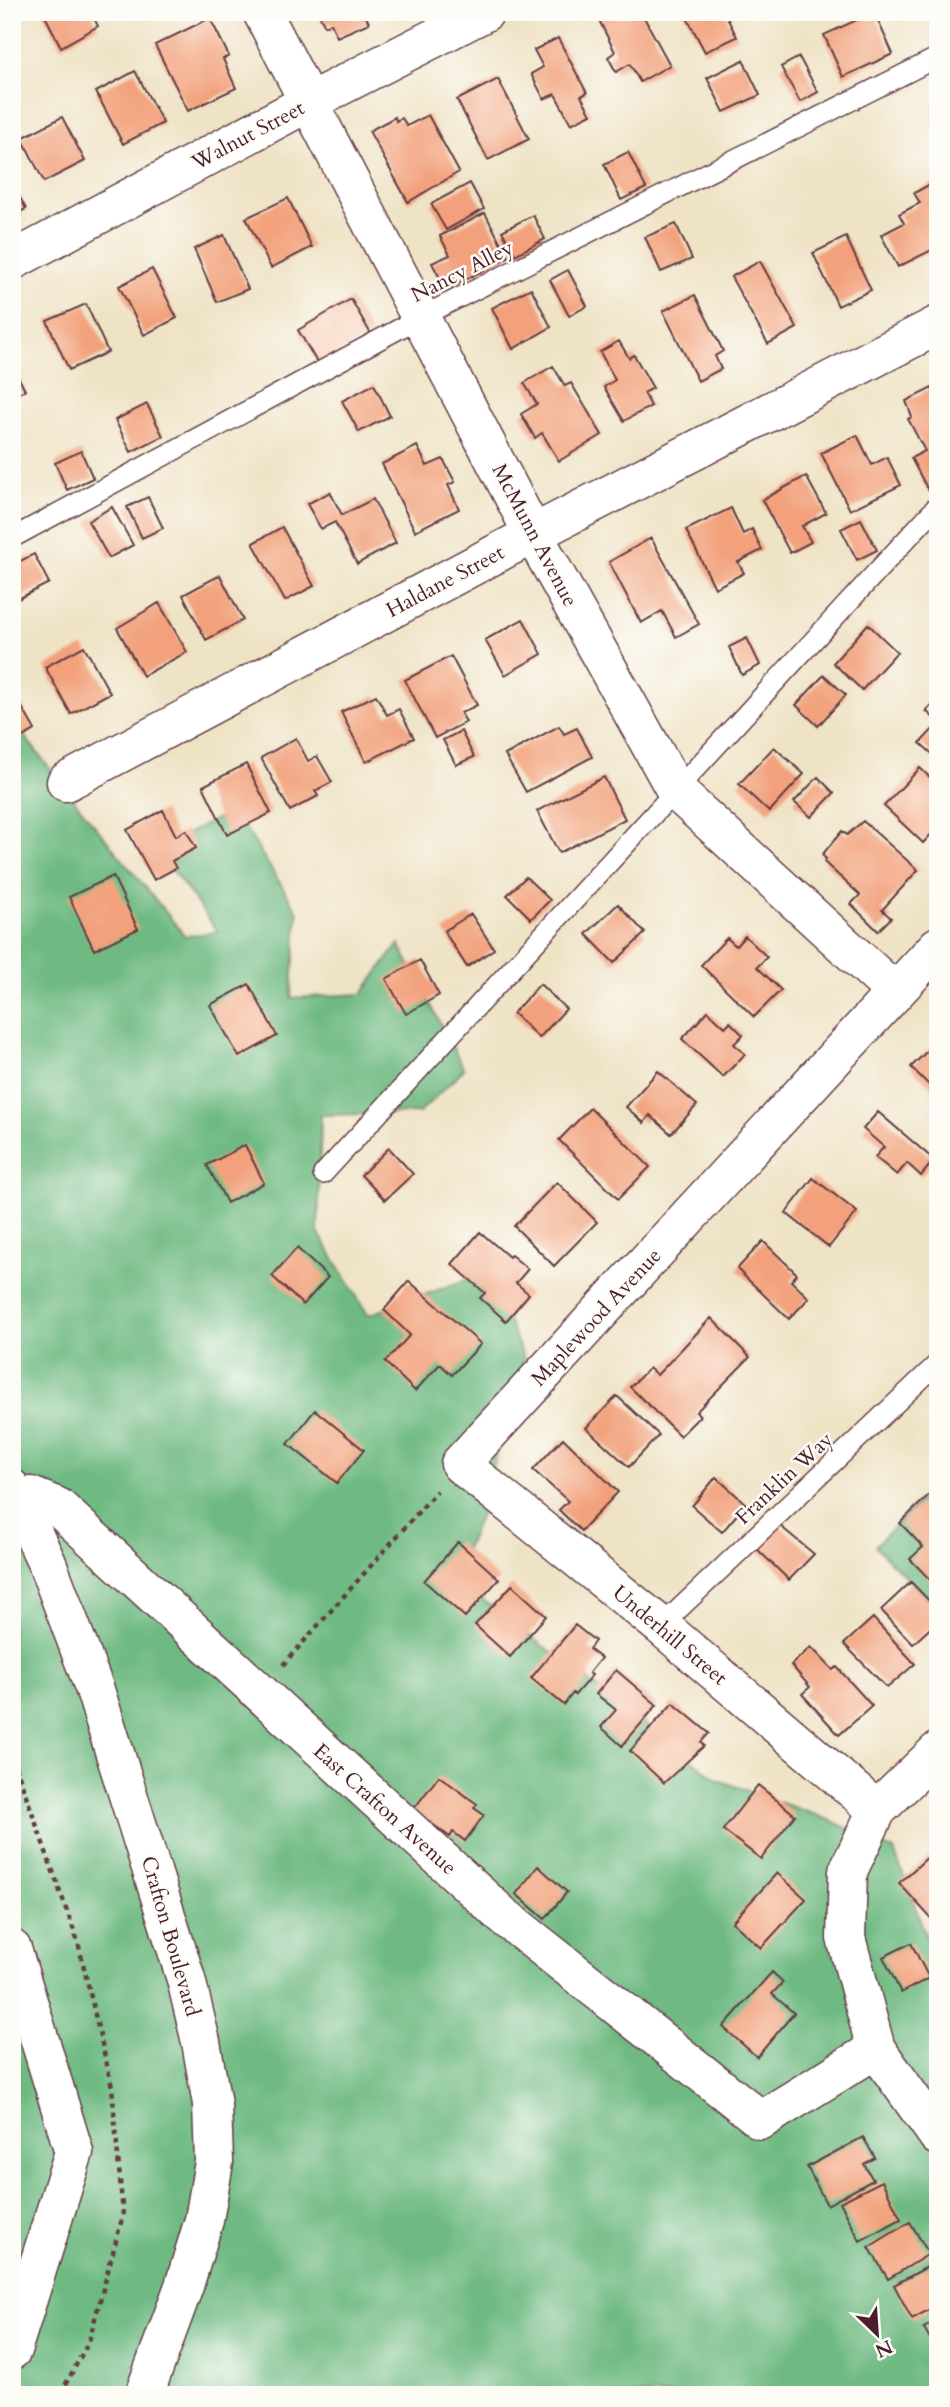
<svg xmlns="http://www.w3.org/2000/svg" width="950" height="2407" font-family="Cardo,serif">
<rect width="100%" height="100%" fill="#fdfcf7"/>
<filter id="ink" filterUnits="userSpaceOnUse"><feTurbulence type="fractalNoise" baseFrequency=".0143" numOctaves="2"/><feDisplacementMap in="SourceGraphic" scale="14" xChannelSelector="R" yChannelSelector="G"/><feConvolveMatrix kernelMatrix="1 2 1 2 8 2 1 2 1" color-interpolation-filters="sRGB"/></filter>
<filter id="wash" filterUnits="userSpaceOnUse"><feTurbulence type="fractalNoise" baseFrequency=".00686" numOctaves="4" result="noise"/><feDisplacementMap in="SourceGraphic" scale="28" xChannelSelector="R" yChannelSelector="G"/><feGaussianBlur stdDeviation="1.57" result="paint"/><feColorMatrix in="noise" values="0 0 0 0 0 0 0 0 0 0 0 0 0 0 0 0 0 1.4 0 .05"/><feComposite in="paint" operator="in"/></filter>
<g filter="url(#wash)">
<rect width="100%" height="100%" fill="#efe3c6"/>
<path fill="#6eba82" stroke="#5c6c56" stroke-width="2" d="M 12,720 L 90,820 L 185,936 L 218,932 L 157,849 L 234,810 L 298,912 L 291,998 L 362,994 L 399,944 L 464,1069 L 419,1113 L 321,1115 L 318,1232 L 368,1315 L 488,1272 L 524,1359 L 480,1515 L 454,1578 L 718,1780 L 832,1821 L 894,1851 L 938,1967 L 938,2395 L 12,2395 Z
M 938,1482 L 938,1609 L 875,1546 Z"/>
<g id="blocks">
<path fill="#f2a17c" d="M 43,12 L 91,12 L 98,26 L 61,47 Z
M 318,12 L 364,12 L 369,23 L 337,37 L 331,23 L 325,26 Z
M 595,12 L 641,12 L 670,65 L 640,82 L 630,64 L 616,72 L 608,57 L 615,52 Z
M 684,12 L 731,12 L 726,16 L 737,37 L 705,52 Z
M 874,12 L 893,54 L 843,77 L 824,35 Z
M 210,18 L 229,56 L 223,59 L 236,88 L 188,111 L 155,45 Z
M 558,38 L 587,93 L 581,96 L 591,114 L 571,124 L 555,94 L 544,99 L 531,74 L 543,67 L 534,50 Z
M 799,57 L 818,92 L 800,102 L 781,67 Z
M 743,60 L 760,95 L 724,112 L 707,78 Z
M 135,71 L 163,123 L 123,144 L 96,92 Z
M 498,79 L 529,139 L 488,160 L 457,100 Z
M 428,115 L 459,172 L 408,202 L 369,131 L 395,117 L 396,121 L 402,118 L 407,126 Z
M 62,117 L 85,161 L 44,182 L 22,138 Z
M 628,152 L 646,188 L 621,200 L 604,164 Z
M 938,180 L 938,247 L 898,267 L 881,235 L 904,223 L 899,214 L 920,203 L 914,193 Z
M 12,182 L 26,209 L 12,216 Z
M 470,183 L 484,209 L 446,230 L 431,204 Z
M 288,198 L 312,247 L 271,268 L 246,218 Z
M 485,213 L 508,257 L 446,290 L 432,263 L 450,255 L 440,236 Z
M 533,215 L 545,239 L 515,255 L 502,231 Z
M 676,224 L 692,259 L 661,272 L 645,237 Z
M 224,235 L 248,289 L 217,302 L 194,249 Z
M 846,237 L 871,290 L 838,306 L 813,253 Z
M 760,261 L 797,328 L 768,344 L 731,277 Z
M 152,269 L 177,318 L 144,335 L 119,286 Z
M 568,270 L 587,306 L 569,316 L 550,280 Z
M 531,288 L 551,327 L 513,349 L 492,308 Z
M 695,295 L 723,351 L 715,356 L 721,369 L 698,381 L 663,311 Z
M 351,299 L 371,334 L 318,364 L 298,330 Z
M 86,304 L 108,352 L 69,370 L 47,321 Z
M 619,341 L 629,358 L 634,355 L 653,388 L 644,393 L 651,406 L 624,421 L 604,387 L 615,380 L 600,352 Z
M 12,365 L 25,390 L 12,396 Z
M 553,366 L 565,386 L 571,383 L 602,435 L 559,461 L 542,433 L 535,438 L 521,414 L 537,404 L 524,383 Z
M 374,384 L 390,416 L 359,432 L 342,401 Z
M 932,388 L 938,401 L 938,484 L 928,490 L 911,458 L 925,451 L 908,419 L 912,417 L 906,401 Z
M 147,404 L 163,436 L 131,452 L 115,420 Z
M 857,435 L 872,465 L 887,457 L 901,485 L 850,510 L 821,453 Z
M 417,446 L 427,466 L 443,459 L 455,482 L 448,485 L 459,509 L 415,531 L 382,464 Z
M 81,451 L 93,478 L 67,490 L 55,463 Z
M 806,476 L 826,513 L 802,526 L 811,542 L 790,553 L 762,500 Z
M 330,492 L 342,515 L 373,499 L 396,543 L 357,564 L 335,522 L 321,529 L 307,504 Z
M 148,497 L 163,528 L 142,538 L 127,507 Z
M 112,507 L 133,545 L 109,558 L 88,521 Z
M 731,508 L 743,534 L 752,529 L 762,550 L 738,562 L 744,573 L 715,588 L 686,530 Z
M 861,519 L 877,550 L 857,560 L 841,529 Z
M 282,527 L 314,586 L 285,601 L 253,543 Z
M 651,538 L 699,624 L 676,637 L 662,611 L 641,623 L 609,562 Z
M 34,554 L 49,583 L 18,599 L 12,589 L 12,565 Z
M 220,575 L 243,620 L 206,640 L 183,595 Z
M 159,603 L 187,652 L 143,676 L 117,628 Z
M 523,619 L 542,654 L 505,675 L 485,640 Z
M 868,624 L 897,652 L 862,690 L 833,663 Z
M 747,638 L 760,665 L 742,675 L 729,647 Z
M 84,646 L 110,693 L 71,714 L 45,667 Z
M 451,656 L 477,705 L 461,713 L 466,722 L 435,738 L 405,680 Z
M 824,675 L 846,695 L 818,726 L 796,705 Z
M 376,695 L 387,715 L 399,709 L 414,738 L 366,762 L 341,712 Z
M 938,699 L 938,722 L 926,711 Z
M 18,700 L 35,730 L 12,743 L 12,703 Z
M 938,724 L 938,759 L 920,743 Z
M 559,726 L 564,734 L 577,728 L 592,757 L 526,792 L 505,755 Z
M 461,731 L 474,757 L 456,765 L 443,740 Z
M 296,738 L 308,761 L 317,756 L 332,782 L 315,791 L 318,796 L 290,811 L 261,758 Z
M 774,747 L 804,774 L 769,812 L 739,784 Z
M 246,764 L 271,813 L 227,835 L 203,786 Z
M 920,768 L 938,785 L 938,827 L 923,843 L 884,806 Z
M 604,777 L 625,819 L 559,853 L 537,811 Z
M 818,777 L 834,793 L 811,817 L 794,802 Z
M 163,810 L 176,836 L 186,830 L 196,848 L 172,861 L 176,868 L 154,880 L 127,830 Z
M 863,821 L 918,870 L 882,910 L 891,918 L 878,931 L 851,904 L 860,895 L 824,862 L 826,859 L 822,855 L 842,831 L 847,835 Z
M 113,876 L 138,929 L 94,950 L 69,897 Z
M 526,877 L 550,900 L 531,919 L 507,895 Z
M 618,904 L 645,933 L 614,963 L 586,934 Z
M 471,914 L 494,949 L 467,967 L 444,931 Z
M 745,936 L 767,957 L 757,967 L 781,990 L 754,1017 L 701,965 L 727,938 L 736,946 Z
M 420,960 L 439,995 L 406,1014 L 386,979 Z
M 249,984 L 277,1036 L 239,1057 L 210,1005 Z
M 540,984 L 566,1009 L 539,1038 L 513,1013 Z
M 708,1011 L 725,1027 L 730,1022 L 743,1035 L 734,1044 L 745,1054 L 723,1077 L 682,1039 Z
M 931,1047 L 938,1053 L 938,1104 L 931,1097 L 936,1092 L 911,1067 Z
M 658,1071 L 697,1105 L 671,1134 L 650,1115 L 644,1123 L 626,1107 Z
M 590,1108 L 650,1167 L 618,1199 L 559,1140 Z
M 878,1112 L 934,1160 L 921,1176 L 907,1163 L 897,1175 L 875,1157 L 884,1147 L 863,1129 Z
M 245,1145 L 264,1183 L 227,1203 L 207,1165 Z
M 389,1148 L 413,1174 L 385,1200 L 361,1175 Z
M 813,1178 L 857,1212 L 829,1247 L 786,1213 Z
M 557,1182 L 597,1222 L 554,1266 L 514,1226 Z
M 480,1232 L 509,1257 L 511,1255 L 528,1269 L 516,1283 L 529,1294 L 506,1321 L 480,1298 L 485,1293 L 452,1264 Z
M 763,1241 L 797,1274 L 791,1281 L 809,1298 L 789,1319 L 737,1269 Z
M 297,1248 L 328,1277 L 303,1305 L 272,1276 Z
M 409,1281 L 481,1344 L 452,1375 L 440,1364 L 415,1391 L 385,1362 L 410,1335 L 384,1310 Z
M 711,1318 L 750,1357 L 696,1412 L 700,1416 L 680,1436 L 630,1387 L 649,1368 L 657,1375 Z
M 617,1396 L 659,1435 L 629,1467 L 586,1428 Z
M 315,1410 L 364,1450 L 337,1483 L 288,1444 Z
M 563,1438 L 618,1492 L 581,1531 L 559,1510 L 568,1501 L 533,1470 Z
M 716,1477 L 746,1504 L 722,1532 L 692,1506 Z
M 938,1486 L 938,1588 L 910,1559 L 923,1547 L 900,1523 Z
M 779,1525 L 814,1554 L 789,1580 L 756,1548 Z
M 458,1542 L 499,1579 L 465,1617 L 424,1581 Z
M 911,1582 L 938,1610 L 938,1621 L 913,1644 L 881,1610 Z
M 512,1585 L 546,1616 L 510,1657 L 475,1625 Z
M 873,1618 L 915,1664 L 887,1688 L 844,1644 Z
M 575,1625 L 595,1641 L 589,1649 L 601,1658 L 589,1673 L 592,1675 L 575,1695 L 573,1693 L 564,1705 L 531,1678 Z
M 811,1647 L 833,1670 L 837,1667 L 872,1706 L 839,1735 L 802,1694 L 810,1687 L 791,1665 Z
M 616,1670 L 657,1705 L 622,1746 L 601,1727 L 616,1710 L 596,1694 Z
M 673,1703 L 709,1733 L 701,1742 L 704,1746 L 664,1783 L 630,1751 Z
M 439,1776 L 477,1804 L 474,1808 L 484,1815 L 465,1841 L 453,1832 L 450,1837 L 413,1810 Z
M 758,1785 L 795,1815 L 761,1859 L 723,1830 Z
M 929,1856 L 938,1866 L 938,1926 L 899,1883 Z
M 538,1866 L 567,1892 L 545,1919 L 516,1894 Z
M 777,1873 L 806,1899 L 761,1948 L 732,1922 Z
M 911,1943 L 929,1978 L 901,1993 L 883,1957 Z
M 772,1972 L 783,1982 L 772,1994 L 794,2013 L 757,2057 L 723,2027 Z
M 863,2137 L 875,2158 L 864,2164 L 873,2180 L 827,2205 L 807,2167 Z
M 882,2181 L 901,2219 L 860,2241 L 840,2202 Z
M 910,2222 L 929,2254 L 888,2279 L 869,2247 Z
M 938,2261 L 938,2305 L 912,2319 L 894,2285 Z
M 938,2320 L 938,2353 L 924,2328 Z"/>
</g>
</g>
<g filter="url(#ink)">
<use href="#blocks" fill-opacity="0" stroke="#633c42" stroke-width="2"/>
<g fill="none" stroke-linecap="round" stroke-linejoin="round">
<defs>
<path id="service" d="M 12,538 L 421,317 L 938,57
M 323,1174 L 938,505
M 661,1626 L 938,1363"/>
<path id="minor" d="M 262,12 L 533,534 L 676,791 L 895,992
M 12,261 L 309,102 L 485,12
M 66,782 L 533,534 L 938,325
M 16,1497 L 31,1496 L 58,1507 L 502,1915 L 761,2120 L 876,2049 L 846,1938 L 848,1871 L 877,1810 L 938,1751
M 877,1810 L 661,1626 L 460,1464 L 938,946
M 12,1949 L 74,2152 L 12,2350
M 876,2049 L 938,2136"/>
<path id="secondary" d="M 12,1489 L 47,1563 L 95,1690 L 186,1979 L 201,2042 L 212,2104 L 214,2162 L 204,2220 L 184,2286 L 144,2395"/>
</defs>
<use href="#service" stroke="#633c42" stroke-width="22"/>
<use href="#minor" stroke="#633c42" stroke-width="41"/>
<use href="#secondary" stroke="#633c42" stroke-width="41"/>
<path stroke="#633c42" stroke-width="4.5" stroke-dasharray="5 5" stroke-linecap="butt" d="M 283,1665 L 437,1491
M 12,1756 L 78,1942 L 112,2087 L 123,2215 L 89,2341 L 60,2395"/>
<use href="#service" stroke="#fff" stroke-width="19"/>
<use href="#minor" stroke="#fff" stroke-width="38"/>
<use href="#secondary" stroke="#fff" stroke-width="38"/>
</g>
</g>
<g text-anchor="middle" stroke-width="5" stroke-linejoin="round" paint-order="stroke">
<g font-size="21" fill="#4a1f2b" stroke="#fdfcf7">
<text transform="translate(248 135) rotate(-28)" y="7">Walnut Street</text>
<text transform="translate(462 271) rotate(-27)" y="7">Nancy Alley</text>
<text transform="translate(535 535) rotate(62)" y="7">McMunn Avenue</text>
<text transform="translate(445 581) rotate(-28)" y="7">Haldane Street</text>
<text transform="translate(596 1317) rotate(-47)" y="7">Maplewood Avenue</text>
<text transform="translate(784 1478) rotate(-43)" y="7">Franklin Way</text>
<text transform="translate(670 1635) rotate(40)" y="7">Underhill Street</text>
<text transform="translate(385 1809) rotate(42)" y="7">East Crafton Avenue</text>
<text transform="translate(171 1936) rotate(74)" y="7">Crafton Boulevard</text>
</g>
</g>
<rect width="950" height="2407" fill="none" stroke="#fdfcf7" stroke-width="42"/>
<g transform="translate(877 2334) rotate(155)" stroke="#fdfcf7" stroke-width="5" paint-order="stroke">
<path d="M0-5L12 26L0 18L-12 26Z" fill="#4a1f2b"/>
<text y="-10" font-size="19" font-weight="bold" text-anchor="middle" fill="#4a1f2b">N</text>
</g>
</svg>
